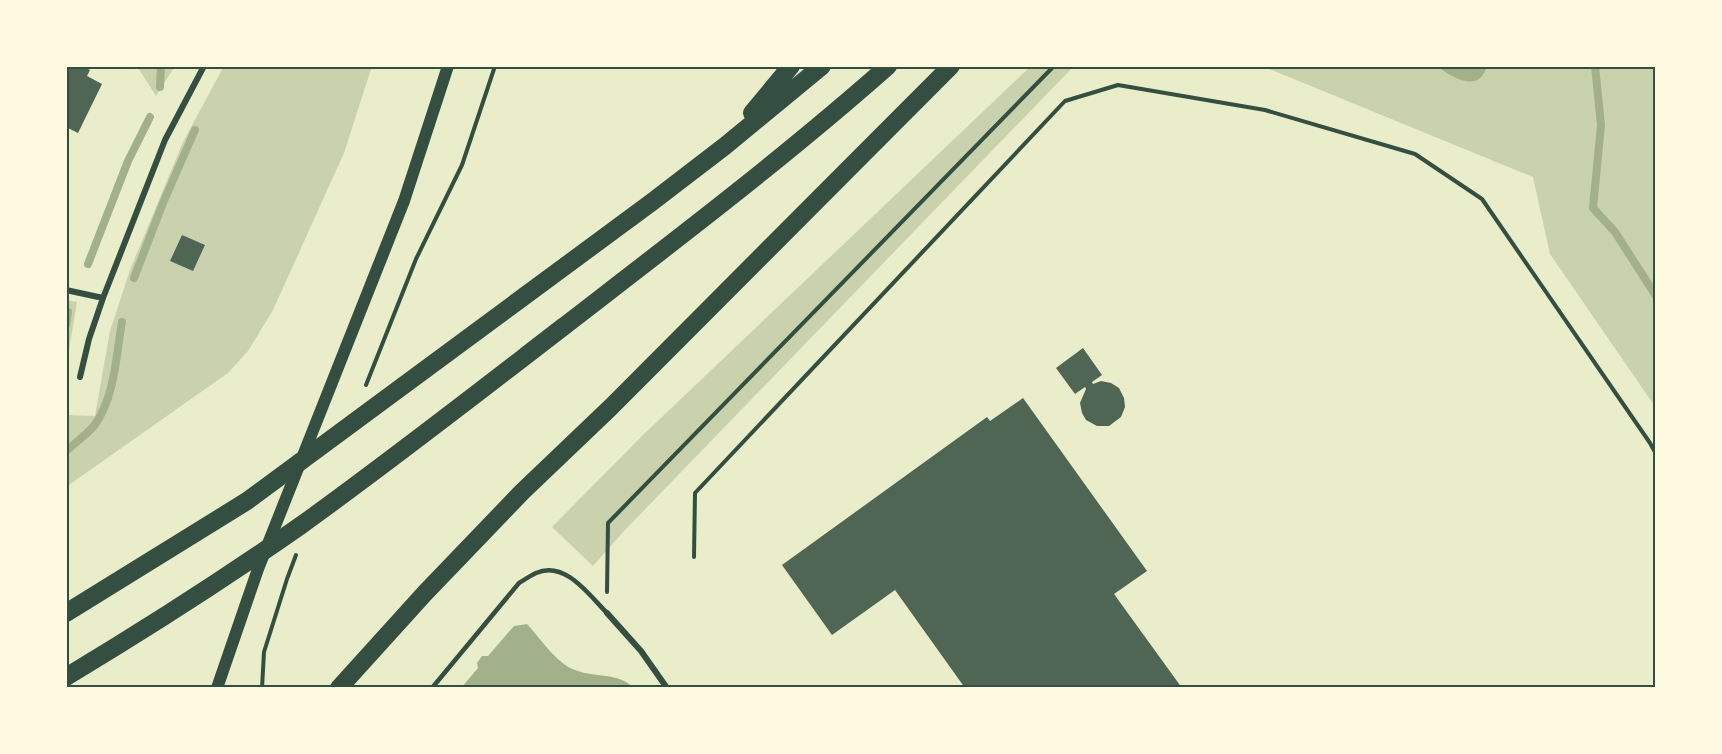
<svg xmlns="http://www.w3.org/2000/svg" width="1722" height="754" font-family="'Titillium Web',sans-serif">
<rect width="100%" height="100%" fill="#e9edc9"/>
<path fill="#cad2ad" d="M 137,66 L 175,66 L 156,96 Z
M 224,66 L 372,66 L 344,153 L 273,310 L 248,351 L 228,373 L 66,487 L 66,415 L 95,416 L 110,331 L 130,270 L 183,142 Z
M 1031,66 L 1074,66 L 624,531 L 593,566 L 552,527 L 643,435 Z
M 1262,66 L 1656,66 L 1656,408 L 1550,254 L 1533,177 Z
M 66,300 L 77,302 L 66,368 Z"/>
<path fill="#a3b18a" d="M 1437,66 L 1488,66 C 1486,69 1483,76 1479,79 C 1467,87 1447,74 1437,66 Z
M 527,624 C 541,639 556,663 575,670 C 595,678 618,672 634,688 L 461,688 L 478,668 L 477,663 L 482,656 L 488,656 L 514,626 Z"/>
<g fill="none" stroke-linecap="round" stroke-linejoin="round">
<path stroke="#a3b18a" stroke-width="8" d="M 1595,66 L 1601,125 L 1593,208 L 1615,232 L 1656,296
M 160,87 L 161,66
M 88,264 L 128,161 L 150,117
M 134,278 L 163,203 L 195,130
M 66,325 L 68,312
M 66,451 C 75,443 86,435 94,426 C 115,398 116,355 122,322"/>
</g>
<path fill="#4f6655" d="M 66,66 L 82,66 L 90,70 L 87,76 L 102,84 L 78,133 L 66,127 Z
M 182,235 L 205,245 L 193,271 L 170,261 Z
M 1083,348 L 1102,375 L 1092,382 L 1093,384 L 1101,381 L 1111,383 L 1119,388 L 1124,398 L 1125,407 L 1121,417 L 1109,426 L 1097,426 L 1086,420 L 1082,413 L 1080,403 L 1086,389 L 1085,387 L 1075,394 L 1056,368 Z
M 1023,398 L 1147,571 L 1114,594 L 1182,688 L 965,688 L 895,590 L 832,635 L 782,565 L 987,417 L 990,421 Z"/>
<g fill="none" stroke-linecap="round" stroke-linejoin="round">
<path stroke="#344e41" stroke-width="4" d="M 366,385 L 416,259 L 462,165 L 495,66
M 694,557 L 695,493 L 1065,101 L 1118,85 L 1265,110 L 1415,154 L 1482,199 L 1650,443 L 1656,454
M 607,592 L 608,523 L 1054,66
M 262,688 L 264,652 L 287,579 L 296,555"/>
<path stroke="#344e41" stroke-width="4.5" d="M 432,688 L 519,583 C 524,580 530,576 536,573 C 565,560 589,595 607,613"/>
<path stroke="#344e41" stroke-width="6" d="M 66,290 L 103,298
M 80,377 L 89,339 L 103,298 L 165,140 L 204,66
M 607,613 L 641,651 L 667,688"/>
<path stroke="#344e41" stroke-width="12" d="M 217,688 L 258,569 L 404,201 L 448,66"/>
<path stroke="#344e41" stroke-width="18" d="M 752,113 L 791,66
M 66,613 L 247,501 L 652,202 L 725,146 L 822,66
M 66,677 C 146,629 224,579 300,526 C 389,462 476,394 563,327 C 673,242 784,158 888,66
M 339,688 L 425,593 L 522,492 L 611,407 L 951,66"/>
</g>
<rect width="1722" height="754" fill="none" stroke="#fefae0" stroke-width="135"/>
<rect x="68" y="68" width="1586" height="618" fill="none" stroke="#344e41" stroke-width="2"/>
</svg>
